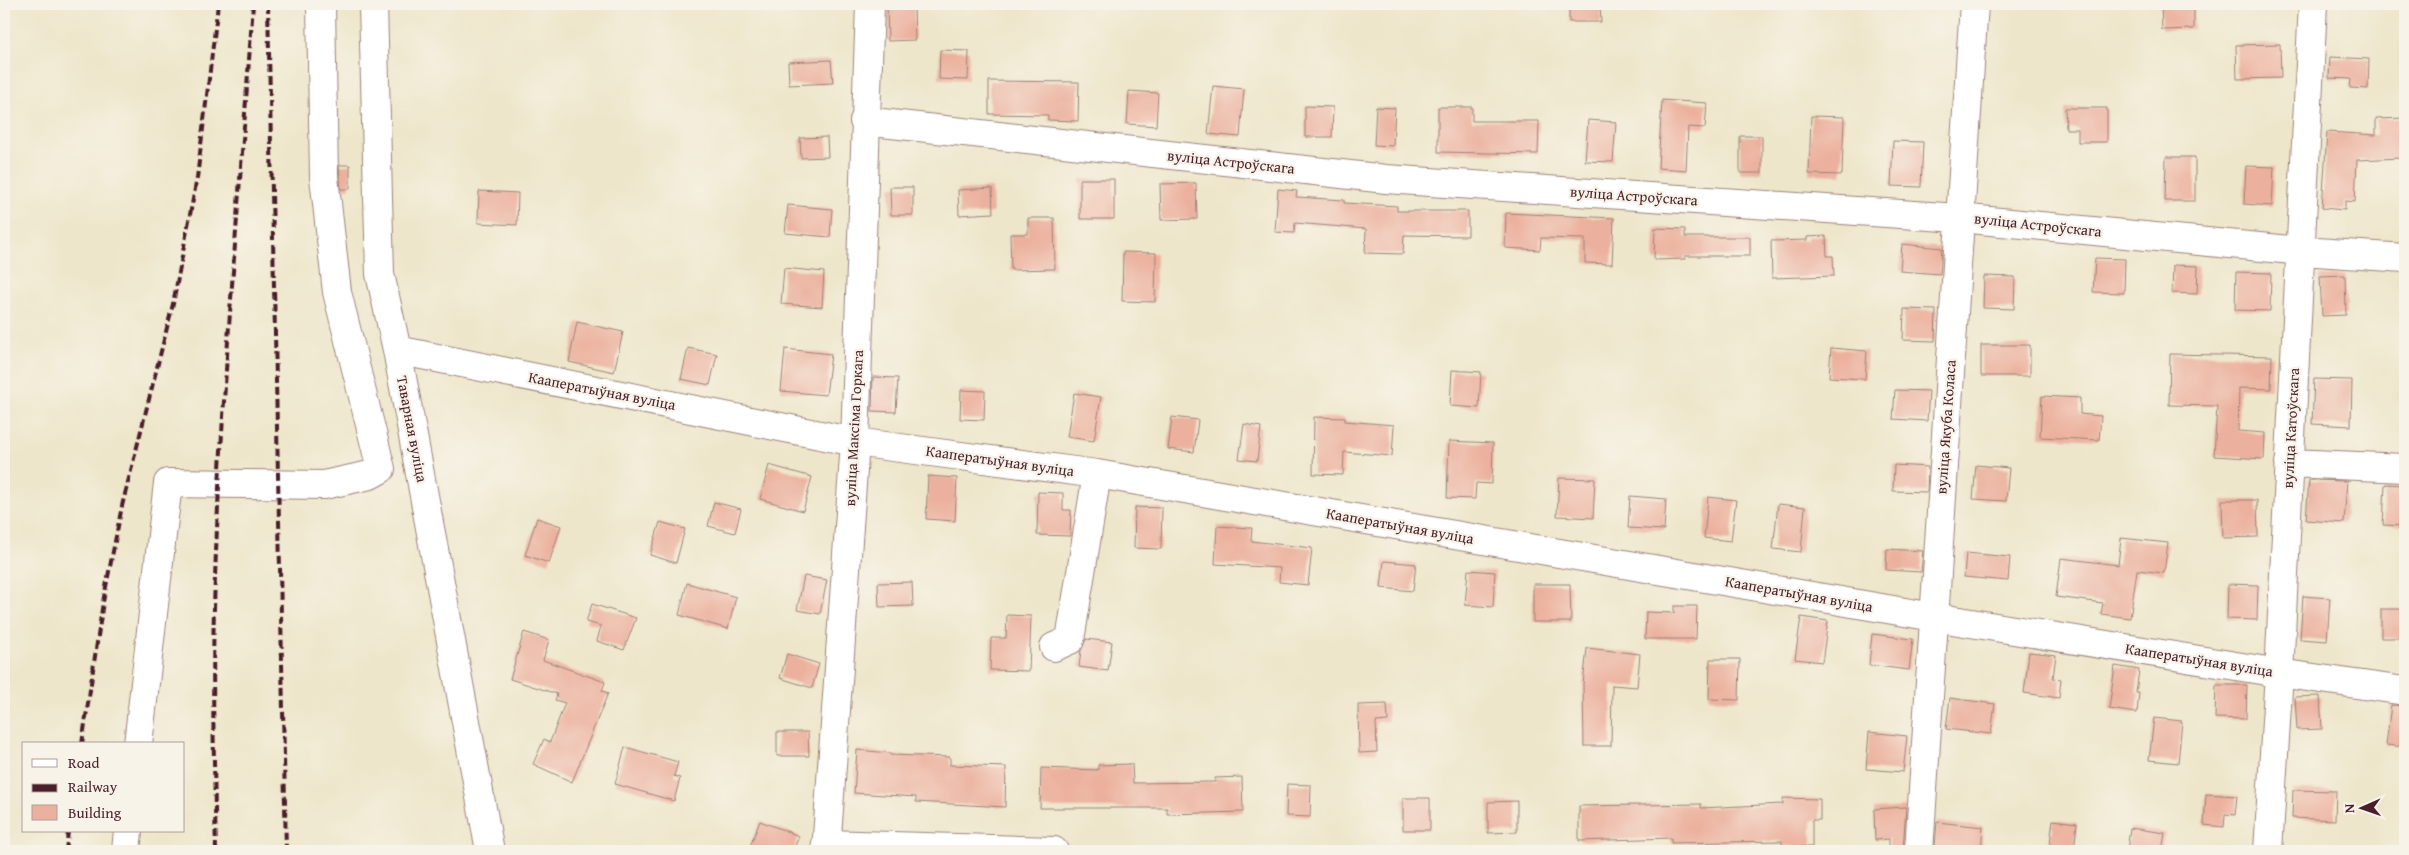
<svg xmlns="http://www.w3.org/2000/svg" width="2409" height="855" font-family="'Gentium Book Plus',serif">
<rect width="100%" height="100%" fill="#f7f3e8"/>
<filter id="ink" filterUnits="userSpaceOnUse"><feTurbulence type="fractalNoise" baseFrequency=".02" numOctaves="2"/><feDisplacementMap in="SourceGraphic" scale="10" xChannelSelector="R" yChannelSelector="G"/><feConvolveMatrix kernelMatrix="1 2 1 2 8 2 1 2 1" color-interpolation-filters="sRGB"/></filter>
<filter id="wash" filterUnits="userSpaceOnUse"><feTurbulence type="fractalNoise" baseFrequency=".0096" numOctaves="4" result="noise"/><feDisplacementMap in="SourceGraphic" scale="20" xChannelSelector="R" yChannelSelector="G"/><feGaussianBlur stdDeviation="1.12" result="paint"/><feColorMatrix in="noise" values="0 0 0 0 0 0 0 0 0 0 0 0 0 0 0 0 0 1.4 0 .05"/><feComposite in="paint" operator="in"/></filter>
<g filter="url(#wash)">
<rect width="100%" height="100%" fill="#eee6ca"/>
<g id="blocks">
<path fill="#ecb19e" d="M 887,4 L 914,4 L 915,40 L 888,41 Z
M 1569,4 L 1600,4 L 1601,22 L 1569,22 Z
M 2161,4 L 2194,4 L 2194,29 L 2162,30 Z
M 2280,44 L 2281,78 L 2237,79 L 2236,45 Z
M 940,50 L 969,51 L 968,80 L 939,79 Z
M 2330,57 L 2369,59 L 2368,89 L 2350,88 L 2351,79 L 2329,78 Z
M 831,60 L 833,83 L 789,85 L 788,62 Z
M 989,81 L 1079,82 L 1078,121 L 1048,120 L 1048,115 L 989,114 Z
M 1213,86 L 1244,89 L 1240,137 L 1208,134 Z
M 1129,91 L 1158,93 L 1156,126 L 1127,124 Z
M 1662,100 L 1707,103 L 1705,128 L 1688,127 L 1686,170 L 1658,168 Z
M 1305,106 L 1333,107 L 1332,137 L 1305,137 Z
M 1376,107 L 1395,108 L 1393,146 L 1374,145 Z
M 1438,107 L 1472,107 L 1472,121 L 1539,121 L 1538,154 L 1438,152 Z
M 2065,108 L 2107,108 L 2107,142 L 2078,142 L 2078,129 L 2066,129 Z
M 1811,116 L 1844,117 L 1842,175 L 1809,174 Z
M 2405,118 L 2405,150 L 2401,150 L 2401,158 L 2357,160 L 2355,202 L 2345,201 L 2345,210 L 2322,208 L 2327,132 L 2376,135 L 2376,119 Z
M 1588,120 L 1616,122 L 1613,162 L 1585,161 Z
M 1740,136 L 1762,136 L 1762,173 L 1740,173 Z
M 827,137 L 828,157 L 801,158 L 800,138 Z
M 1893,141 L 1923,142 L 1921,187 L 1891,186 Z
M 2166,157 L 2195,157 L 2195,201 L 2165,201 Z
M 339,165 L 350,165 L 350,189 L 341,189 Z
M 2246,166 L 2274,167 L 2272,206 L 2244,204 Z
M 1080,179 L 1114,179 L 1114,219 L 1080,219 Z
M 1196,183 L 1197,219 L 1161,220 L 1160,184 Z
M 890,187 L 913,187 L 913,215 L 891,215 Z
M 992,188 L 993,213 L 959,215 L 958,190 Z
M 1278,189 L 1297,191 L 1296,197 L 1344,200 L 1344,203 L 1397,206 L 1397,211 L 1468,211 L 1468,236 L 1404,235 L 1403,254 L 1365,253 L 1366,229 L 1295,223 L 1294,233 L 1275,232 Z
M 479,191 L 518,193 L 517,225 L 478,223 Z
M 788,205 L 832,209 L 830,237 L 785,233 Z
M 1506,213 L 1614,218 L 1612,264 L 1585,263 L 1585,239 L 1541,238 L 1540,250 L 1505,248 Z
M 1028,218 L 1054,218 L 1055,269 L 1011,270 L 1010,234 L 1028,234 Z
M 1655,228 L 1685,229 L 1685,237 L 1750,237 L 1750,256 L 1685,256 L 1685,259 L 1654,260 Z
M 1826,236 L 1827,256 L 1833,256 L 1834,276 L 1772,278 L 1771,241 L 1807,240 L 1807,237 Z
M 1902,244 L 1942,248 L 1940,274 L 1900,271 Z
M 1123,252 L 1156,253 L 1155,302 L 1122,301 Z
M 2095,258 L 2125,259 L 2124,293 L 2093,292 Z
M 2173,265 L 2198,266 L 2197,294 L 2172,293 Z
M 784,268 L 824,272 L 822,307 L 781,304 Z
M 2236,272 L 2271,273 L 2270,311 L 2235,310 Z
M 2345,275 L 2346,315 L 2322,316 L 2320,276 Z
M 1984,276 L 2015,277 L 2014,309 L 1983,308 Z
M 1904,309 L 1936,310 L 1935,341 L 1903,340 Z
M 577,322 L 623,332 L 614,372 L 569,362 Z
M 1981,345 L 2030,345 L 2030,376 L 1981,376 Z
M 688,348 L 717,354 L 710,385 L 681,379 Z
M 1831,348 L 1867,351 L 1865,379 L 1829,377 Z
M 785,349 L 831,354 L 826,395 L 781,391 Z
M 2170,354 L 2272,356 L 2271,389 L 2239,388 L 2238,431 L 2265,433 L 2264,459 L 2214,456 L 2217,406 L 2169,405 Z
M 1452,370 L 1481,372 L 1479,408 L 1450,406 Z
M 873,377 L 898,378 L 896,412 L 872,411 Z
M 2314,379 L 2352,380 L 2351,426 L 2312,424 Z
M 961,390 L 985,391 L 984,420 L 960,419 Z
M 1895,390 L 1929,391 L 1927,421 L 1893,419 Z
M 1074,393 L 1101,397 L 1094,441 L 1067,437 Z
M 2042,396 L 2080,398 L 2080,414 L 2101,416 L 2099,440 L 2040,437 Z
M 1172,417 L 1198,420 L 1194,452 L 1168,449 Z
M 1314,417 L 1345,418 L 1345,421 L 1394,425 L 1392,456 L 1344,452 L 1343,475 L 1313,474 Z
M 1244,424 L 1261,427 L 1257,461 L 1239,459 Z
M 1449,441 L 1493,443 L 1492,484 L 1476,483 L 1475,499 L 1447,498 Z
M 769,465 L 812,477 L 803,511 L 760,499 Z
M 1894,465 L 1928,467 L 1927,492 L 1893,491 Z
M 1976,465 L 2009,468 L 2006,501 L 1973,499 Z
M 928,476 L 957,478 L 955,521 L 926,519 Z
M 1559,478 L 1595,479 L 1593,518 L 1557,516 Z
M 2309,480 L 2347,481 L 2344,523 L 2306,520 Z
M 2385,484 L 2405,485 L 2405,526 L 2383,525 Z
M 1038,492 L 1063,493 L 1063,510 L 1071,510 L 1070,536 L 1037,535 Z
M 1630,496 L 1666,499 L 1664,530 L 1628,528 Z
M 1708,497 L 1736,500 L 1731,541 L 1704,538 Z
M 2222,500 L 2257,500 L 2258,537 L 2223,538 Z
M 714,502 L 741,509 L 735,533 L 708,526 Z
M 1778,504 L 1805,507 L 1801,552 L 1773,549 Z
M 1135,507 L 1162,508 L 1161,549 L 1134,548 Z
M 537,518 L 561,526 L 549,563 L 525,555 Z
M 660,522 L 685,529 L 676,563 L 650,555 Z
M 1217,526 L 1252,528 L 1251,541 L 1312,548 L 1308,585 L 1279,582 L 1280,568 L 1215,564 Z
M 2121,538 L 2168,543 L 2164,573 L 2137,570 L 2130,618 L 2101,614 L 2103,603 L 2056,597 L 2061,558 L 2118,565 Z
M 1887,549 L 1923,551 L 1921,572 L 1886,570 Z
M 1966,553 L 2010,557 L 2008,581 L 1964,577 Z
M 1384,561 L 1416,564 L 1413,591 L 1381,588 Z
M 1468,570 L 1495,572 L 1493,607 L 1465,605 Z
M 804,576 L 827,580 L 820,614 L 797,610 Z
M 912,582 L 913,606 L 879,607 L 878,583 Z
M 687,583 L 736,597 L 728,629 L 679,615 Z
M 1533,584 L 1570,584 L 1571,622 L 1533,622 Z
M 2228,584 L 2258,585 L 2257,620 L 2227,619 Z
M 2303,596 L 2330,598 L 2327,641 L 2300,639 Z
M 592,604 L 636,618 L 624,650 L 597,641 L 601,626 L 586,622 Z
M 1674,606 L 1697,606 L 1696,639 L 1645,639 L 1646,612 L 1674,613 Z
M 2381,609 L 2402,609 L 2401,638 L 2381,638 Z
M 1007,615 L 1031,616 L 1029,671 L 990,670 L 991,638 L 1006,638 Z
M 1801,617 L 1828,621 L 1822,662 L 1795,659 Z
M 524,632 L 549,640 L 543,660 L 605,682 L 602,691 L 608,693 L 572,782 L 533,764 L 544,739 L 550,742 L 565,703 L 555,700 L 557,694 L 510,679 Z
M 1872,634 L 1913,639 L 1909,670 L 1869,665 Z
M 1086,639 L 1112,642 L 1108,671 L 1079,667 L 1081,650 Z
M 1587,648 L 1640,654 L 1637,687 L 1612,685 L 1611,746 L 1584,746 L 1583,684 Z
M 2029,652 L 2056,655 L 2053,678 L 2061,679 L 2059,698 L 2024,693 Z
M 787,654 L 819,664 L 812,688 L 780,678 Z
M 1710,659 L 1740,659 L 1739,700 L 1709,699 Z
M 2115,666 L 2139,670 L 2136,693 L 2139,693 L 2137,713 L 2109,709 Z
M 2216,685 L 2247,685 L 2246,719 L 2215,718 Z
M 2320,696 L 2322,729 L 2297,730 L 2295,697 Z
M 1950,698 L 1995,704 L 1991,734 L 1946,729 Z
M 1387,704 L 1388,721 L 1376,722 L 1377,752 L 1359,753 L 1358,705 Z
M 2391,705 L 2405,706 L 2405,747 L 2386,745 Z
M 2154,718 L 2182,721 L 2178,763 L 2149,760 Z
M 777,732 L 808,732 L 809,756 L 777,756 Z
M 1869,732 L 1907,736 L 1903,772 L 1866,769 Z
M 625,747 L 678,762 L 674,776 L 680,778 L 674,801 L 615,784 Z
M 857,750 L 890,753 L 890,755 L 950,757 L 950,765 L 1006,767 L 1005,807 L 916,802 L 916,797 L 854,793 Z
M 1132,764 L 1133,783 L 1215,782 L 1215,778 L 1242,777 L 1243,812 L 1167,814 L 1167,808 L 1040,808 L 1041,768 L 1098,770 L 1098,765 Z
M 1287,784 L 1311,785 L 1310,817 L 1286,816 Z
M 2293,790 L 2336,791 L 2335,820 L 2292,818 Z
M 2206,794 L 2237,796 L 2235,815 L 2225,814 L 2224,827 L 2204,825 Z
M 1403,798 L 1430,798 L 1430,830 L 1403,830 Z
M 1783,798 L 1820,799 L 1820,820 L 1812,820 L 1812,847 L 1782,846 L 1782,841 L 1671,843 L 1671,838 L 1579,841 L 1579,806 L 1701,804 L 1701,808 L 1783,804 Z
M 1517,801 L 1517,832 L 1488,833 L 1488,802 Z
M 1906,807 L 1903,849 L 1889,849 L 1889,839 L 1875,840 L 1874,809 Z
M 2053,820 L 2077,823 L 2074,851 L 2049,851 Z
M 760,821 L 799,836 L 793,851 L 748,851 Z
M 1937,822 L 1983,827 L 1981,851 L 1938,851 L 1938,848 L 1935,848 Z
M 2130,828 L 2165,833 L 2162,851 L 2127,851 Z"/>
</g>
</g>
<g filter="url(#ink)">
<use href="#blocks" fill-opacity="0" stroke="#9c827a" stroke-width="1"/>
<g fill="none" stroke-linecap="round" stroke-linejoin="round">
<defs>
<path id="minor" d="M 373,4 L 380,274 L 397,350 L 490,851
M 864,121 L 1386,179 L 1959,218 L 2302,251 L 2405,258
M 397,350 L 855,442 L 1097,474 L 1934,617 L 2279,673 L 2405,691
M 2289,463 L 2405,468
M 1054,647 L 1070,640 L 1097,474
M 138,744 L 168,483 L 324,485 L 370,475 L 381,469 L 337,292 L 324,177 L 321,4
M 826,844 L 1054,851
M 126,851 L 128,831
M 826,851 L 855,442 L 870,4
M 1919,851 L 1974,4
M 2268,851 L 2279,673 L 2313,4"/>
</defs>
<use href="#minor" stroke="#9c827a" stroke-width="30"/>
<use href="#minor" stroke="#fff" stroke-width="28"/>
<path stroke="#4a1f2b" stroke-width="4" stroke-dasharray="8 4" stroke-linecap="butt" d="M 268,4 L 286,851
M 82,744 L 103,602 L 122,506 L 173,304 L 197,178 L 218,4
M 66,851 L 68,831
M 216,851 C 214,770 212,689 214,608 C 220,406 239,205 253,4"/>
</g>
</g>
<g text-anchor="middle" stroke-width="4.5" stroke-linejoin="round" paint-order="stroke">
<g font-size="15" fill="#4a1f2b" stroke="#f7f3e8">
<text transform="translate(1231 162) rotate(6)" y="5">вуліца Астроўскага</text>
<text transform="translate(1634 196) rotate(4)" y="5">вуліца Астроўскага</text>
<text transform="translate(2038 225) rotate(6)" y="5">вуліца Астроўскага</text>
<text transform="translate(602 391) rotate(11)" y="5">Кааператыўная вуліца</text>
<text transform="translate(1946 427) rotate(-86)" y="5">вуліца Якуба Коласа</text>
<text transform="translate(854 428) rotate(-87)" y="5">вуліца Максіма Горкага</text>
<text transform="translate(2291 428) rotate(-87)" y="5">вуліца Катоўскага</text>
<text transform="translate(412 429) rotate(79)" y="5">Таварная вуліца</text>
<text transform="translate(1000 461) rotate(8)" y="5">Кааператыўная вуліца</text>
<text transform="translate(1400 526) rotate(10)" y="5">Кааператыўная вуліца</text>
<text transform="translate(1799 594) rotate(10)" y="5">Кааператыўная вуліца</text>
<text transform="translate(2199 660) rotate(9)" y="5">Кааператыўная вуліца</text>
</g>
</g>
<rect width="2409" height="855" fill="none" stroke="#f7f3e8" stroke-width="20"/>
<rect x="22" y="742" width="162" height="90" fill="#f7f3e8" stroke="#b29e9c"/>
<rect x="32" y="759" width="25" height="8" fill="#ffffff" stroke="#b29e9c"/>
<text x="68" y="768" font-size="15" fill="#4a1f2b">Road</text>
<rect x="32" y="784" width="25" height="8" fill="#4a1f2b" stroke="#b29e9c"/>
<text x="68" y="792" font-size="15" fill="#4a1f2b">Railway</text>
<rect x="32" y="805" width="25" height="15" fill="#ecb19e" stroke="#b29e9c"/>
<text x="68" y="818" font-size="15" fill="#4a1f2b">Building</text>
<g transform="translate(2362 808) rotate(268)" stroke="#f7f3e8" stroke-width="4" paint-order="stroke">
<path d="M0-4L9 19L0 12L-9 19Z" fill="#4a1f2b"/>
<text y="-8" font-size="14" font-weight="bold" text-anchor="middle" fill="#4a1f2b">N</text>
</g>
</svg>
